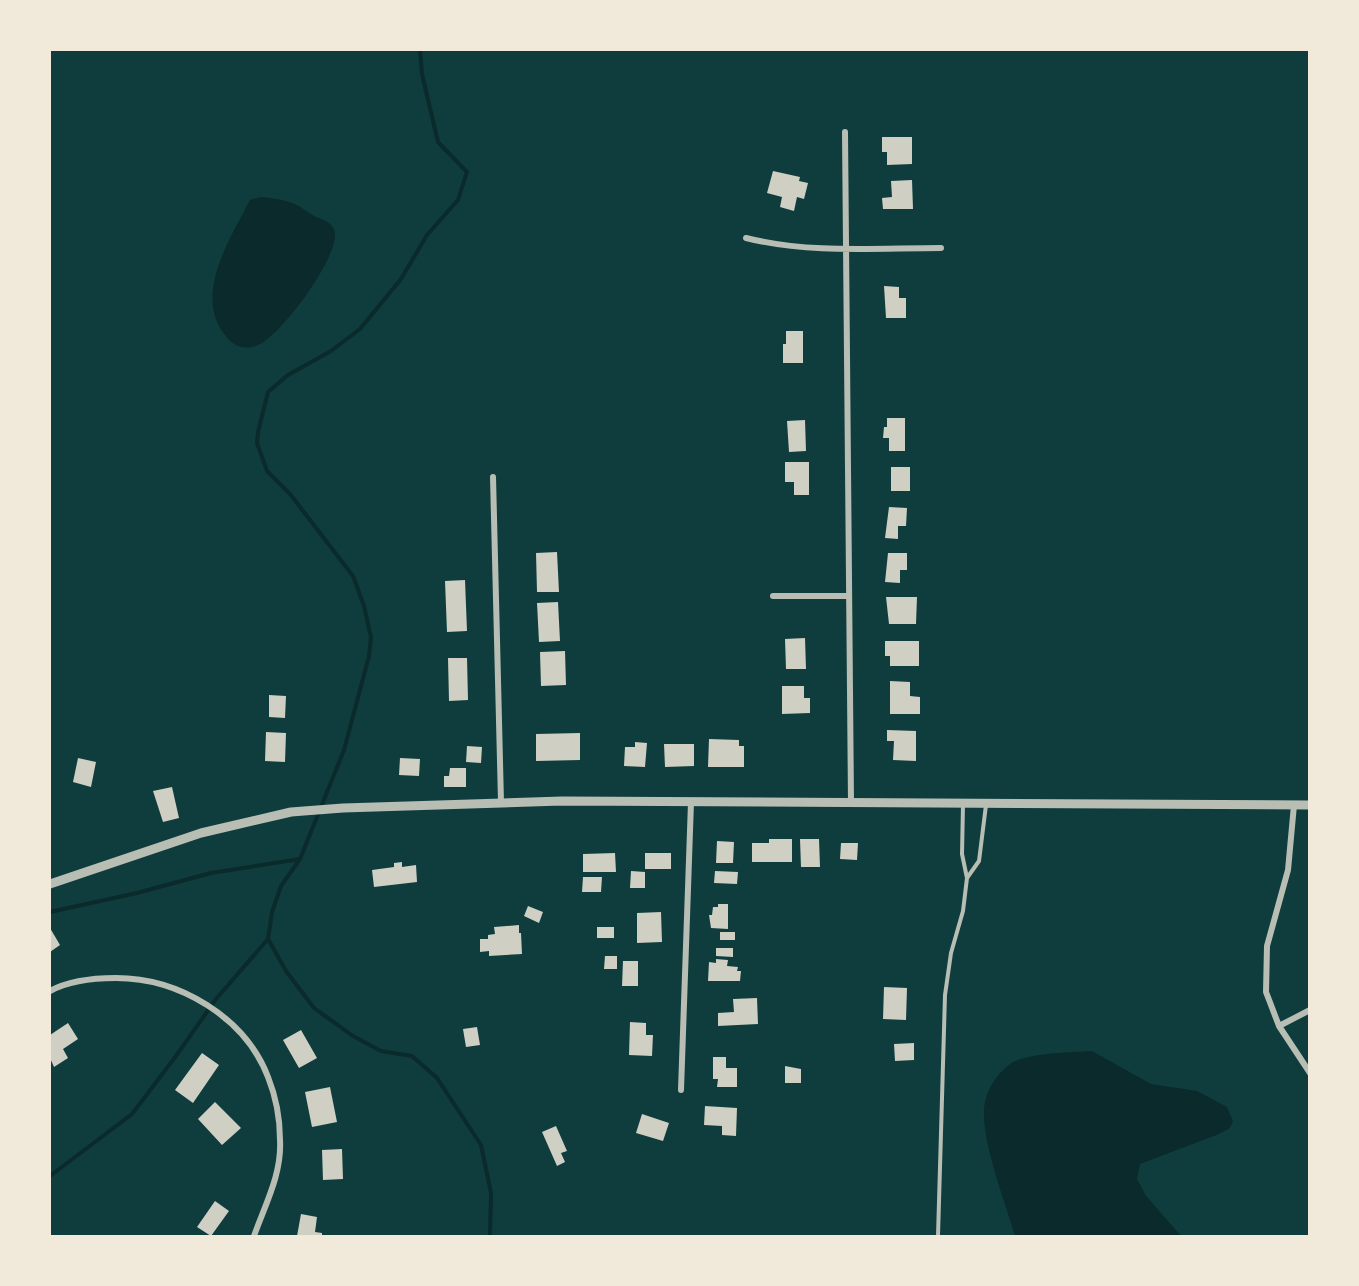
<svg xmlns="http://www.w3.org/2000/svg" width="1359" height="1286" font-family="Quicksand,sans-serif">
<rect width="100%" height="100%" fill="#0f3d3e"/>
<path fill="#0a2a2b" d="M 261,197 C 273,198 286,200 297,205 C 303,208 309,214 316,217 C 323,220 330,221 334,229 C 344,252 278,340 256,346 C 243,350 233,346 225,335 C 193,295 230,239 250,200 Z
M 1092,1051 L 1151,1084 L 1197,1091 L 1227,1107 L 1233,1121 L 1230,1128 L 1219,1134 L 1140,1164 L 1137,1179 L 1146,1196 L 1181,1236 L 1015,1236 C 1006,1204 978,1134 985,1102 C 988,1087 998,1073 1010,1064 C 1029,1052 1069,1053 1092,1051 Z"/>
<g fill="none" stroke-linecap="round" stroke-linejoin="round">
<path stroke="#0a2a2b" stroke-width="4" d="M 420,50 L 422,74 L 438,142 L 467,172 L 458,200 L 427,235 L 401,279 L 360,329 L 331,351 L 288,375 L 268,392 L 258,432 L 257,443 L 267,471 L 290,494 L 353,576 L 364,606 L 371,637 L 369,656 L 344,750 L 300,859 L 281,886 L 272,912 L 268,939 L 286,971 L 314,1008 L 353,1036 L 381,1051 L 412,1056 L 437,1078 L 481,1145 L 491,1193 L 490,1236
M 50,912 L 137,893 L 211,873 L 300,859
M 50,1176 L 132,1114 L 176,1056 L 216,999 L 268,939"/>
</g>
<path fill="#cfcfc3" d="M 882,137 L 912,137 L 912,164 L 887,165 L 887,152 L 882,152 Z
M 773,171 L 800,177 L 799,181 L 808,183 L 804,199 L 797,197 L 794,211 L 780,207 L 782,197 L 767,193 Z
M 912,180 L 913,209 L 883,209 L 882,198 L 892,197 L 891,181 Z
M 884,286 L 899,287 L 899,298 L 906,298 L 906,318 L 886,318 Z
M 786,331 L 803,331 L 803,363 L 783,363 L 783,344 L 786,344 Z
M 887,418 L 905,418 L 905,451 L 889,451 L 889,438 L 883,438 L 884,427 L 887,427 Z
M 805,420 L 806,451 L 789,452 L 787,421 Z
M 785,462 L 809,462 L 809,495 L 794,495 L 794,482 L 785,482 Z
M 891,467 L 910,467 L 910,491 L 891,491 Z
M 889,507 L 907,508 L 906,526 L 898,526 L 898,539 L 885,538 Z
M 557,552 L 559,592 L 537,592 L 536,553 Z
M 888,553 L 907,553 L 907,570 L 900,570 L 900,583 L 885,582 Z
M 465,580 L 467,631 L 447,632 L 445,581 Z
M 886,597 L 917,597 L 916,624 L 889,624 Z
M 558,602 L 560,641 L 539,642 L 537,603 Z
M 805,638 L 806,669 L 786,669 L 785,639 Z
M 885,641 L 919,641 L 919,666 L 890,666 L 890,656 L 885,656 Z
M 565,651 L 566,685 L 541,686 L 540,652 Z
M 448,658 L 467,658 L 468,700 L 449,701 Z
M 890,681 L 910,682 L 910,696 L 920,697 L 920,714 L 890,714 Z
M 782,686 L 804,686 L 804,698 L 810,698 L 810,713 L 782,714 Z
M 269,695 L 286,696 L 285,718 L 269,717 Z
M 887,730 L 916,731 L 916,761 L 893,760 L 894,741 L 887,741 Z
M 266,732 L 286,733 L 285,762 L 265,761 Z
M 580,733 L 580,760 L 536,761 L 536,734 Z
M 709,739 L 739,740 L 739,746 L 744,746 L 744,767 L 708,767 Z
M 635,742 L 647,743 L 645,767 L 624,766 L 625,747 L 635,747 Z
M 664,744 L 694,744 L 694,766 L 665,767 Z
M 467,746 L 482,747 L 481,763 L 466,762 Z
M 78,758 L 96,762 L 91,787 L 73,782 Z
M 400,758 L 420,759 L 419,776 L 399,775 Z
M 450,768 L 466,768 L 466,787 L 444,787 L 444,776 L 449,776 Z
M 172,787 L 179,818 L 163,822 L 153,791 Z
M 769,839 L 792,839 L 792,862 L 752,862 L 752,843 L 769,843 Z
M 800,839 L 819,839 L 820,867 L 801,867 Z
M 717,841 L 734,842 L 733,863 L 716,863 Z
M 841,843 L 858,843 L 857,860 L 840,859 Z
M 615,853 L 616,872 L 583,872 L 583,854 Z
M 645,853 L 671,853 L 671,869 L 645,869 Z
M 402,862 L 402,867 L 416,865 L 417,882 L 374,887 L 372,870 L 394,867 L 394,863 Z
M 631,871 L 645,872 L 645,888 L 630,888 Z
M 715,871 L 738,872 L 737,884 L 714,883 Z
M 583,877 L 602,877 L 601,892 L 582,892 Z
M 718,904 L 728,904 L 728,929 L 711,928 L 709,915 L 712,915 L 713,907 L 718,907 Z
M 528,906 L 543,912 L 539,923 L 524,916 Z
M 661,912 L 662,942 L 637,943 L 637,913 Z
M 519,925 L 519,933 L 521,933 L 522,954 L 489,956 L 489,951 L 480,952 L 480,939 L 488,939 L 488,935 L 495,934 L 494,927 Z
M 597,927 L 614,927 L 614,938 L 597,938 Z
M 50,928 L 60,945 L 50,952 Z
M 720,932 L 735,932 L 735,940 L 720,940 Z
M 716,948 L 733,948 L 733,957 L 716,956 Z
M 605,956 L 617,956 L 617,969 L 604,969 Z
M 716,959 L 728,960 L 727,966 L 738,967 L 737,971 L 741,971 L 740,981 L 708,981 L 709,962 L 716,963 Z
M 623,961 L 638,961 L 638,986 L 622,986 Z
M 884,987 L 907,988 L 906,1020 L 883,1019 Z
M 757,998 L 758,1024 L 718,1026 L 718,1013 L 734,1012 L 733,999 Z
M 630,1022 L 646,1023 L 646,1035 L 653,1035 L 652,1056 L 629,1055 Z
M 68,1023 L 78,1039 L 63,1049 L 68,1058 L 54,1067 L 50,1058 L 50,1035 Z
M 477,1027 L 480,1045 L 466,1047 L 463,1029 Z
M 301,1030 L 317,1058 L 299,1068 L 283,1040 Z
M 914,1043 L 914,1060 L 895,1061 L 894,1044 Z
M 202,1053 L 219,1065 L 193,1103 L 175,1090 Z
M 713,1057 L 726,1057 L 726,1068 L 737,1068 L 737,1087 L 717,1087 L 718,1079 L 713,1079 Z
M 785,1066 L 801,1069 L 801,1083 L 785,1083 Z
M 330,1087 L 337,1122 L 312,1127 L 305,1092 Z
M 215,1102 L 241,1128 L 222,1145 L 198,1119 Z
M 705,1106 L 737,1108 L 736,1136 L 722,1135 L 722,1126 L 704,1125 Z
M 642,1114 L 669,1123 L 663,1141 L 636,1133 Z
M 556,1126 L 567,1151 L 561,1153 L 565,1162 L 557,1166 L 542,1132 Z
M 342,1149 L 343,1179 L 323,1180 L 322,1150 Z
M 215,1201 L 229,1211 L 211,1236 L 197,1227 Z
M 301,1214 L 317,1217 L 315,1232 L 322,1233 L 322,1236 L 297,1236 Z"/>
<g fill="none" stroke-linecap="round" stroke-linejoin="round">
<path stroke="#b8beb3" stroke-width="4" d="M 967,878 L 979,861 L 986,805
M 938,1236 L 945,995 L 951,953 L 963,911 L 967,878 L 962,854 L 963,805"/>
<path stroke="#b8beb3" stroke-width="6" d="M 845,132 L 851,803
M 746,238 C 810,254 876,248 941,248
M 493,477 L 501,802
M 773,596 L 848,596
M 1294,805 L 1288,870 L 1267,946 L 1266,992 L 1279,1026 L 1310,1073
M 50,991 C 70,980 93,978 116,978 C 179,978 245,1017 268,1077 C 276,1097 280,1119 280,1140 C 282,1174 265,1205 254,1236
M 1279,1026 L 1310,1010
M 681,1090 L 691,802"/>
<path stroke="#b8beb3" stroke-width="9" d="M 50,884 L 201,833 L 291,812 L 343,808 L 562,801 L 1310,805"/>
</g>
<rect width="1359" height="1286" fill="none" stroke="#f1e9da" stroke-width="102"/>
</svg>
